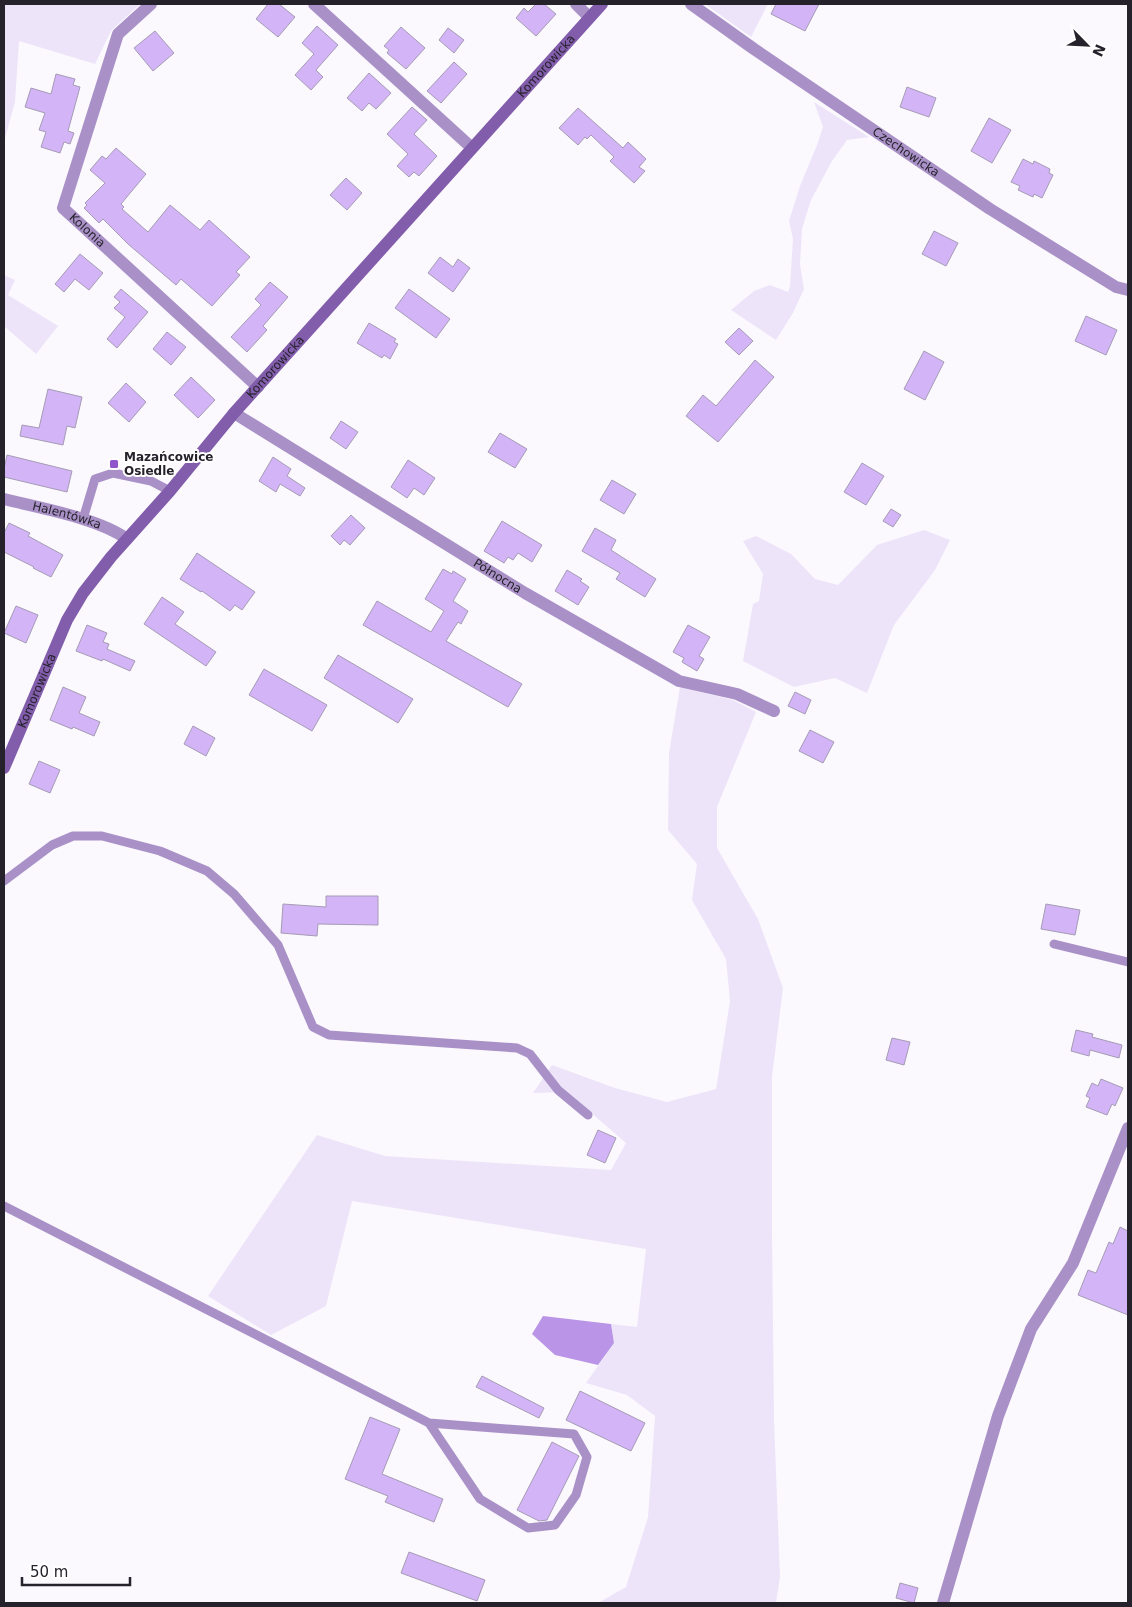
<svg xmlns="http://www.w3.org/2000/svg" width="1132" height="1607" font-family="'DejaVu Sans',sans-serif">
<rect width="100%" height="100%" fill="#fbf9fe"/>
<path fill="#ede4fa" d="M 4,4 L 140,4 L 111,31 L 95,64 L 19,41 L 15,102 L 4,142 Z
M 705,4 L 768,4 L 751,37 Z
M 814,102 L 869,137 L 847,140 L 832,161 L 811,200 L 802,229 L 800,264 L 804,289 L 793,313 L 776,340 L 731,310 L 754,291 L 770,285 L 788,292 L 790,286 L 793,239 L 789,221 L 800,186 L 817,145 L 823,127 Z
M 4,275 L 15,280 L 8,295 L 58,326 L 36,354 L 4,326 Z
M 924,530 L 950,540 L 935,570 L 894,625 L 867,693 L 835,678 L 794,687 L 743,661 L 753,604 L 759,601 L 763,574 L 743,541 L 756,536 L 791,554 L 815,579 L 838,585 L 877,545 Z
M 680,687 L 733,700 L 756,712 L 717,807 L 717,848 L 758,919 L 783,988 L 772,1077 L 772,1228 L 774,1419 L 780,1577 L 776,1603 L 598,1603 L 626,1587 L 648,1517 L 655,1416 L 627,1395 L 586,1383 L 614,1343 L 611,1324 L 637,1327 L 646,1249 L 352,1201 L 326,1306 L 271,1335 L 208,1296 L 317,1135 L 385,1156 L 611,1170 L 626,1143 L 567,1092 L 533,1093 L 552,1065 L 615,1088 L 667,1102 L 716,1089 L 730,1001 L 726,959 L 692,900 L 697,864 L 668,830 L 669,753 Z"/>
<path fill="#ba94e6" d="M 543,1316 L 611,1324 L 614,1343 L 598,1365 L 555,1355 L 532,1334 Z"/>
<path fill="#d3b5f7" stroke="#a59bb4" d="M 268,4 L 279,4 L 295,17 L 278,37 L 256,19 Z
M 536,4 L 544,4 L 556,14 L 536,36 L 516,18 L 524,8 L 528,12 Z
M 776,4 L 819,4 L 805,31 L 771,14 Z
M 317,26 L 338,45 L 316,70 L 323,77 L 311,90 L 295,75 L 314,54 L 302,43 Z
M 401,27 L 425,48 L 406,69 L 387,53 L 389,50 L 384,46 Z
M 448,28 L 464,40 L 454,53 L 439,40 Z
M 155,31 L 174,53 L 153,71 L 134,48 Z
M 454,62 L 467,74 L 441,103 L 427,91 Z
M 369,73 L 391,93 L 376,109 L 369,103 L 362,111 L 347,98 Z
M 56,74 L 75,79 L 73,85 L 80,87 L 68,131 L 74,133 L 70,144 L 64,142 L 60,153 L 41,147 L 46,132 L 39,130 L 45,113 L 25,107 L 31,88 L 51,94 Z
M 907,87 L 936,98 L 929,117 L 900,107 Z
M 412,107 L 427,120 L 414,134 L 437,156 L 419,176 L 414,172 L 409,177 L 397,166 L 408,154 L 387,134 Z
M 578,108 L 623,148 L 628,142 L 646,159 L 639,167 L 645,171 L 634,183 L 610,161 L 614,157 L 591,135 L 587,139 L 585,137 L 578,145 L 559,128 Z
M 989,118 L 1011,130 L 992,163 L 971,151 Z
M 116,148 L 146,174 L 121,204 L 124,207 L 122,209 L 148,232 L 170,205 L 200,230 L 209,220 L 250,257 L 236,272 L 240,275 L 212,306 L 181,279 L 176,285 L 128,244 L 103,219 L 99,223 L 84,208 L 87,205 L 85,203 L 105,183 L 90,170 L 102,156 L 106,159 Z
M 1023,159 L 1033,164 L 1034,161 L 1050,169 L 1049,173 L 1053,175 L 1042,198 L 1034,194 L 1033,197 L 1018,190 L 1020,186 L 1011,182 Z
M 346,178 L 362,193 L 347,210 L 330,195 Z
M 934,231 L 958,243 L 946,266 L 922,254 Z
M 80,254 L 103,273 L 89,290 L 75,279 L 64,292 L 55,284 Z
M 440,257 L 453,267 L 458,259 L 470,268 L 453,292 L 428,273 Z
M 270,282 L 288,297 L 263,326 L 267,330 L 247,352 L 231,337 L 261,305 L 255,299 Z
M 121,289 L 148,312 L 117,348 L 107,339 L 125,317 L 114,308 L 120,302 L 114,297 Z
M 409,289 L 450,319 L 436,338 L 395,308 Z
M 1086,316 L 1117,330 L 1106,355 L 1075,341 Z
M 369,323 L 396,339 L 394,342 L 398,344 L 390,359 L 384,355 L 382,358 L 357,343 Z
M 739,328 L 753,341 L 739,355 L 725,342 Z
M 167,332 L 186,347 L 171,365 L 153,349 Z
M 924,351 L 944,362 L 925,400 L 904,389 Z
M 755,360 L 774,377 L 718,442 L 686,416 L 703,395 L 716,406 Z
M 191,377 L 215,400 L 198,418 L 174,395 Z
M 126,383 L 146,402 L 129,422 L 108,403 Z
M 48,389 L 82,397 L 75,428 L 67,426 L 63,445 L 20,436 L 22,425 L 39,428 Z
M 341,421 L 358,432 L 346,449 L 330,438 Z
M 500,433 L 527,449 L 515,468 L 488,452 Z
M 7,455 L 72,471 L 67,492 L 4,477 L 4,469 Z
M 273,457 L 291,469 L 287,476 L 305,488 L 300,496 L 280,484 L 276,492 L 259,481 Z
M 408,460 L 435,478 L 424,495 L 414,488 L 407,498 L 391,487 Z
M 862,463 L 884,476 L 866,505 L 844,492 Z
M 612,480 L 636,494 L 624,514 L 600,500 Z
M 891,509 L 901,515 L 893,527 L 883,521 Z
M 351,515 L 365,528 L 350,545 L 344,540 L 340,545 L 331,536 Z
M 502,521 L 542,545 L 532,562 L 518,553 L 513,560 L 508,557 L 504,563 L 484,551 Z
M 9,523 L 30,533 L 28,536 L 63,555 L 51,577 L 33,568 L 34,567 L 4,552 L 4,533 Z
M 595,528 L 616,540 L 611,550 L 656,579 L 645,597 L 616,579 L 620,573 L 582,551 Z
M 197,553 L 255,592 L 242,610 L 235,605 L 230,611 L 202,591 L 201,592 L 180,579 Z
M 443,569 L 452,574 L 453,571 L 466,579 L 453,601 L 468,611 L 461,624 L 458,622 L 446,641 L 522,684 L 508,707 L 363,625 L 377,601 L 431,632 L 444,611 L 425,599 Z
M 567,570 L 582,579 L 580,581 L 589,587 L 578,605 L 555,591 Z
M 162,597 L 184,612 L 175,624 L 216,652 L 206,666 L 144,624 Z
M 16,606 L 38,615 L 26,643 L 4,633 Z
M 87,625 L 107,633 L 103,642 L 109,644 L 107,649 L 135,661 L 130,671 L 103,659 L 102,661 L 76,651 Z
M 688,625 L 710,637 L 699,656 L 704,659 L 697,671 L 682,662 L 684,658 L 673,652 Z
M 338,655 L 413,699 L 398,723 L 324,678 Z
M 264,669 L 327,705 L 312,731 L 249,695 Z
M 63,687 L 86,697 L 79,713 L 100,722 L 94,736 L 73,727 L 72,729 L 50,720 Z
M 795,692 L 811,700 L 805,714 L 788,706 Z
M 193,726 L 215,738 L 206,756 L 184,744 Z
M 810,730 L 834,742 L 823,763 L 799,751 Z
M 39,761 L 60,770 L 50,793 L 29,784 Z
M 326,896 L 378,896 L 378,925 L 318,924 L 317,936 L 281,933 L 283,904 L 326,907 Z
M 1046,904 L 1080,910 L 1075,935 L 1041,929 Z
M 1076,1030 L 1093,1034 L 1092,1037 L 1122,1045 L 1119,1058 L 1090,1050 L 1089,1056 L 1071,1051 Z
M 892,1038 L 910,1042 L 904,1065 L 886,1060 Z
M 1101,1079 L 1123,1088 L 1115,1106 L 1112,1104 L 1107,1115 L 1086,1107 L 1090,1098 L 1086,1096 L 1092,1083 L 1098,1086 Z
M 598,1130 L 616,1138 L 605,1163 L 587,1155 Z
M 1120,1227 L 1128,1231 L 1128,1315 L 1078,1295 L 1088,1270 L 1096,1273 L 1109,1242 L 1113,1244 Z
M 482,1376 L 544,1408 L 539,1418 L 476,1387 Z
M 580,1391 L 645,1423 L 631,1451 L 566,1420 Z
M 370,1417 L 400,1429 L 382,1474 L 443,1499 L 434,1522 L 385,1502 L 388,1496 L 345,1479 Z
M 552,1442 L 579,1456 L 547,1520 L 539,1521 L 517,1510 Z
M 409,1552 L 485,1580 L 477,1601 L 401,1573 Z
M 900,1583 L 918,1588 L 914,1603 L 896,1598 Z"/>
<g fill="none" stroke-linecap="round" stroke-linejoin="round">
<path stroke="#a991c7" stroke-width="9" d="M 83,519 L 95,479 L 113,473 L 151,481 L 170,491
M 4,881 L 52,845 L 73,836 L 102,836 L 160,851 L 207,871 L 234,894 L 278,945 L 313,1027 L 329,1035 L 517,1048 L 530,1054 L 558,1090 L 588,1115
M 1054,944 L 1128,962
M 4,1206 L 429,1423 L 574,1434 L 587,1457 L 576,1495 L 555,1525 L 528,1528 L 480,1499 L 429,1423"/>
<g stroke="#a991c7" stroke-width="12">
<path id="s1" d="M 151,4 L 118,34 L 63,208 L 258,387"/>
<path d="M 314,4 L 472,148"/>
<path d="M 576,4 L 589,17"/>
<path id="s2" d="M 691,4 L 754,49 L 990,209 L 1116,287 L 1128,290"/>
<path id="s3" d="M 234,413 L 525,593 L 679,681 L 737,694 L 774,711"/>
<path id="s4" d="M 4,499 C 39,508 98,518 127,539"/>
<path d="M 943,1603 L 998,1416 L 1031,1329 L 1073,1263 L 1128,1128"/>
</g>
<path stroke="#825dab" stroke-width="12" id="s5" d="M 4,768 L 67,620 L 83,593 L 111,557 L 170,491 L 234,413 L 602,4"/>
</g>
<rect fill="#9155cc" stroke="#fff" stroke-width="2" x="109" y="459" width="10" height="10" rx="2.5"/>
<g text-anchor="middle" stroke-width="4" stroke-linejoin="round" paint-order="stroke">
<g font-size="12" fill="#26222c" stroke="#fff">
<text dy="4" stroke="none"><textPath href="#s5" startOffset="894">Komorowicka</textPath></text>
<text dy="4" stroke="none"><textPath href="#s2" startOffset="261">Czechowicka</textPath></text>
<text dy="4" stroke="none"><textPath href="#s1" startOffset="260">Kolonia</textPath></text>
<text dy="4" stroke="none"><textPath href="#s5" startOffset="489">Komorowicka</textPath></text>
<text dy="4" stroke="none"><textPath href="#s4" startOffset="65">Halentówka</textPath></text>
<text dy="4" stroke="none"><textPath href="#s3" startOffset="310">Północna</textPath></text>
<text dy="4" stroke="none"><textPath href="#s5" startOffset="84">Komorowicka</textPath></text>
</g>
<g font-size="12" font-weight="bold" fill="#26222c" stroke="#fff" text-anchor="start">
<text x="124" y="461">Mazańcowice<tspan x="124" dy="14">Osiedle</tspan></text>
</g>
</g>
<rect width="1132" height="1607" fill="none" stroke="#26222c" stroke-width="10"/>
<g transform="translate(1087 45) rotate(114)" stroke="#ffffff" stroke-width="4" paint-order="stroke">
<path d="M0-4L9 19L0 12L-9 19Z" fill="#26222c"/>
<text y="-8" font-size="14" font-weight="bold" text-anchor="middle" fill="#26222c">N</text>
</g>
<path d="M22 1577v8h108v-8" fill="none" stroke="#26222c" stroke-width="2.5"/>
<text x="30" y="1577" font-size="15" fill="#26222c" stroke="#ffffff" stroke-width="4" paint-order="stroke">50 m</text>
</svg>
